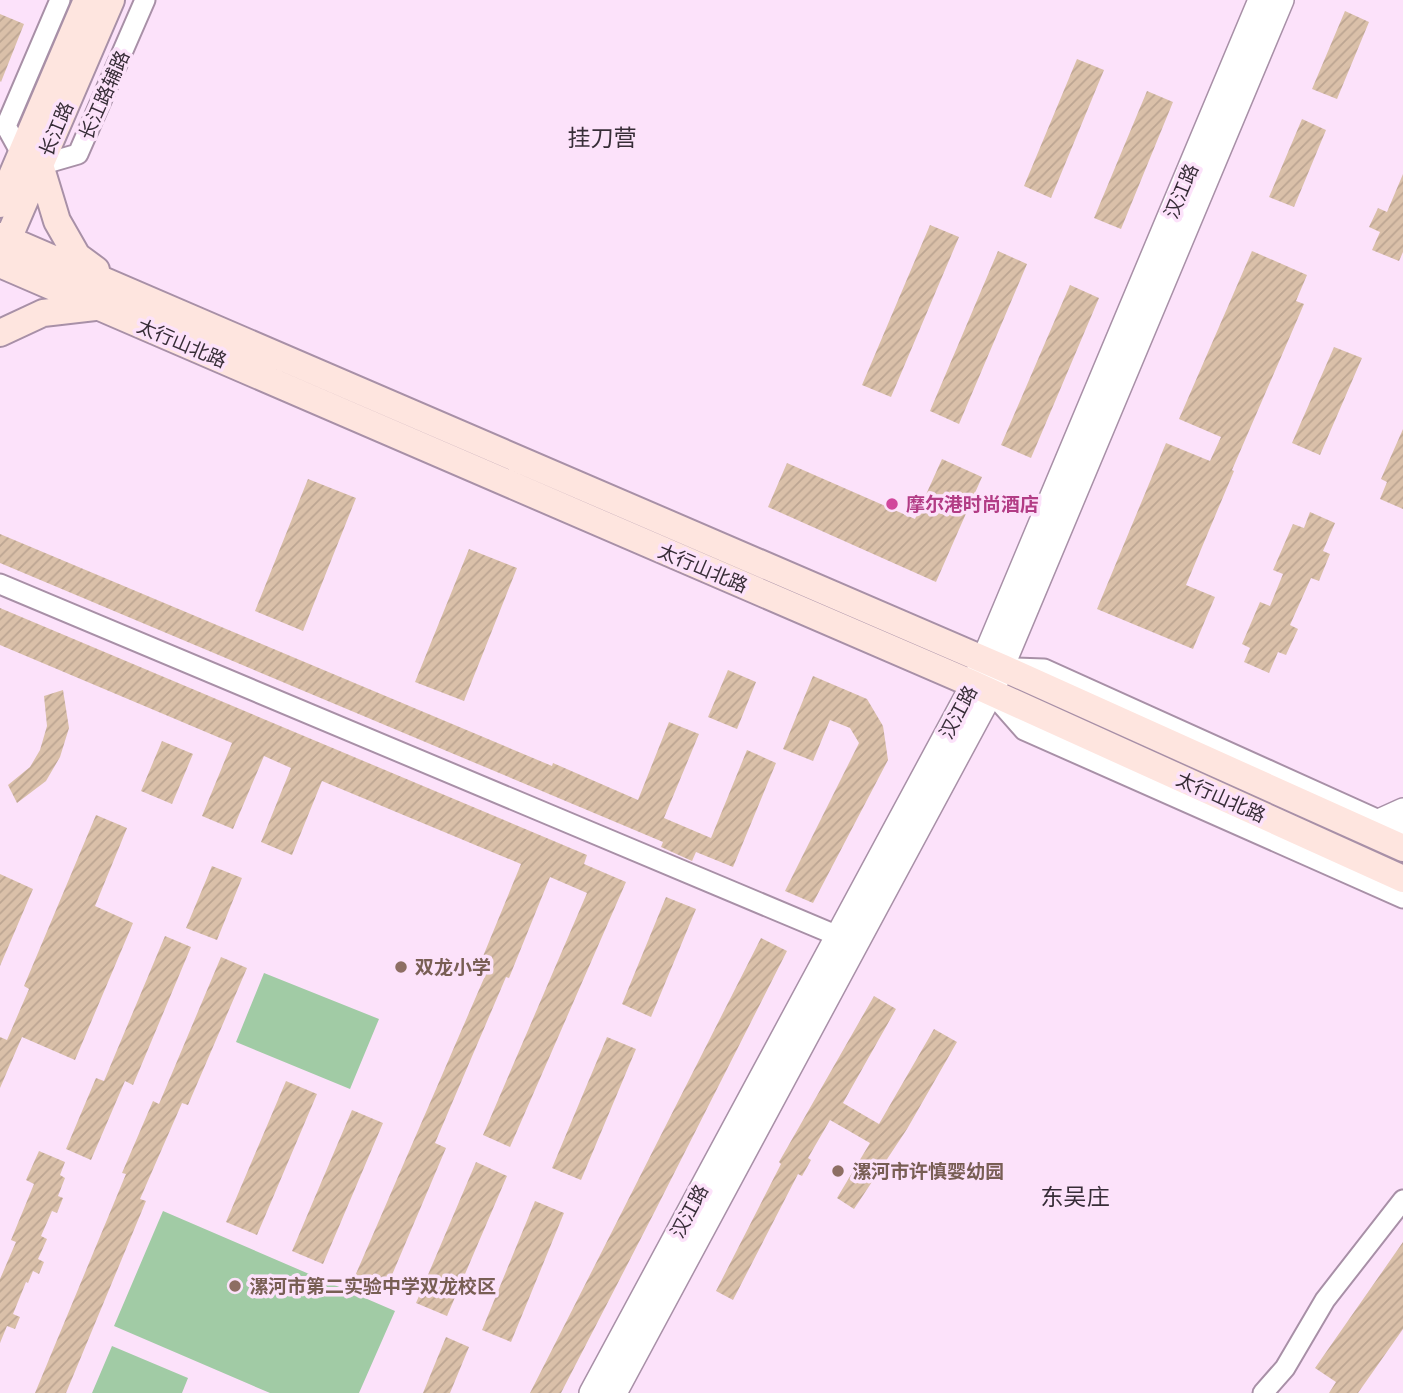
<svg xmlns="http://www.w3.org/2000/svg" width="1403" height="1393" font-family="Ubuntu,'Noto Sans SC',sans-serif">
<defs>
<pattern id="building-hatch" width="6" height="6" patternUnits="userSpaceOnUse" patternTransform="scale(1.75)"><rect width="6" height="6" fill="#dac0a9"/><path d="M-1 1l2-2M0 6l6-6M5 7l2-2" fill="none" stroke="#bca592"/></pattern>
</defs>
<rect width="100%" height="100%" fill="#fce2fa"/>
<path fill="#a1cba5" d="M 264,973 L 379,1019 L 350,1089 L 236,1042 Z
M 163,1211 L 395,1311 L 359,1393 L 270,1393 L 114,1326 Z
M 112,1346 L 188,1378 L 182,1393 L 92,1393 Z"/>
<path fill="url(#building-hatch)" d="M 1345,11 L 1369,22 L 1337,99 L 1312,89 Z
M 0,14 L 24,24 L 1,82 L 0,81 Z
M 1077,59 L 1104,70 L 1051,198 L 1024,186 Z
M 1147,91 L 1173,102 L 1121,229 L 1094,218 Z
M 1302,119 L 1326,130 L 1294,207 L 1269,197 Z
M 1403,174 L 1403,252 L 1399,261 L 1372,250 L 1380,232 L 1369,227 L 1378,208 L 1387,212 Z
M 930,225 L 959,237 L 891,397 L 862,385 Z
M 998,251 L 1027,264 L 959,424 L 930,411 Z
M 1252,251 L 1307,275 L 1296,301 L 1304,304 L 1232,470 L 1234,471 L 1186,585 L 1215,597 L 1193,649 L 1097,609 L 1166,443 L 1210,461 L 1221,437 L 1179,419 Z
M 1070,285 L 1099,298 L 1031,458 L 1001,445 Z
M 1334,347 L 1362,358 L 1320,455 L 1292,443 Z
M 1403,429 L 1403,509 L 1380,499 L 1387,482 L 1381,479 Z
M 942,459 L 982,477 L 936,582 L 768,507 L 787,463 L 915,519 Z
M 308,479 L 356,498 L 303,631 L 255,611 Z
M 1310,512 L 1335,523 L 1323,551 L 1330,554 L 1319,581 L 1311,578 L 1290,625 L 1298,629 L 1286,655 L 1278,652 L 1269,673 L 1244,662 L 1250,648 L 1242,644 L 1260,602 L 1270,606 L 1283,574 L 1273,570 L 1293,524 L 1304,528 Z
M 0,534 L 552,766 L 553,763 L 638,800 L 669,722 L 699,734 L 664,818 L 711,838 L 747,750 L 776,763 L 733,867 L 696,852 L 692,861 L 661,847 L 663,842 L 0,563 Z
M 469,549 L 517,568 L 464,701 L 415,682 Z
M 0,608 L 587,855 L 584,864 L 626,882 L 510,1147 L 483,1135 L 587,893 L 550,877 L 509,978 L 506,977 L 435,1143 L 446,1148 L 386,1289 L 355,1276 L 488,969 L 479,966 L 521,864 L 322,781 L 292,855 L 261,842 L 291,768 L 264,756 L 233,829 L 202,816 L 232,743 L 0,645 Z
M 728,670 L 756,682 L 737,729 L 708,717 Z
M 813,676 L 867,699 L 883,726 L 888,760 L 813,903 L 785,891 L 859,743 L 850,728 L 830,720 L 813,761 L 783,749 Z
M 63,690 L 69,728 L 60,757 L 46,781 L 17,803 L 8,785 L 30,767 L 40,750 L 47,726 L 44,696 Z
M 162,741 L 193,754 L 172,804 L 141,791 Z
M 96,815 L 127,828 L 95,906 L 133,923 L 75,1060 L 22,1037 L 0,1088 L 0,1037 L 7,1040 L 29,989 L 24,986 Z
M 212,866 L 242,878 L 217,940 L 186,928 Z
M 0,874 L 33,889 L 0,966 Z
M 666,897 L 696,909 L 651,1017 L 622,1004 Z
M 165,936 L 191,947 L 133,1085 L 125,1081 L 91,1160 L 66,1149 L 96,1078 L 104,1081 Z
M 761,938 L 787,951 L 655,1211 L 561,1393 L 530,1393 Z
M 221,957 L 247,968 L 188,1105 L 182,1103 L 140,1199 L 146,1201 L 66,1393 L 35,1393 L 126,1174 L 122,1173 L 153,1101 L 159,1104 Z
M 874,996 L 896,1009 L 843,1103 L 879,1124 L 934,1029 L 957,1042 L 907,1129 L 854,1209 L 837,1198 L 870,1143 L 830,1120 L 808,1158 L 811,1160 L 802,1176 L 798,1174 L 733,1300 L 716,1291 L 781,1164 L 779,1162 Z
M 607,1037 L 636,1049 L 581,1180 L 552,1168 Z
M 286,1081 L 317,1094 L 257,1235 L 226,1222 Z
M 352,1110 L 383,1123 L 323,1264 L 292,1251 Z
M 39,1151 L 65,1162 L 60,1175 L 65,1178 L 58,1196 L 63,1198 L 57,1213 L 52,1211 L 41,1236 L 47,1239 L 38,1259 L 44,1262 L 39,1274 L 33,1271 L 28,1283 L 26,1282 L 13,1314 L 20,1317 L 15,1329 L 7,1326 L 0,1343 L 0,1279 L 16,1242 L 11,1240 L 34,1184 L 26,1180 Z
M 476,1162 L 507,1176 L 447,1316 L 416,1303 Z
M 535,1201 L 564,1213 L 511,1342 L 482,1330 Z
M 1403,1242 L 1403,1329 L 1358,1393 L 1329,1393 L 1336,1382 L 1315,1368 Z
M 446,1337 L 469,1347 L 450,1393 L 423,1393 Z"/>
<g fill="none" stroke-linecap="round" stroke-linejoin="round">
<defs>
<path id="minor" d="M 22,155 L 6,126 L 60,0
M 40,165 L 78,154 L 145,0
M 0,584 L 838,936
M 1012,668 L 1044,669 L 1403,831
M 995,697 L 1024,730 L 1403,898
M 1263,1393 L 1285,1368 L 1325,1300 L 1403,1200"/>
<path id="tertiary" d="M 1361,829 L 1403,810
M 591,1393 L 973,684 L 1260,0
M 615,1393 L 991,694 L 1282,0"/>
<path id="secondary" d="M 40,165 L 57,221 L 77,256 L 96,270
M 0,204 L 87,0
M 0,236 L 1003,668 L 1403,848
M 2,253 L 111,0
M 0,264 L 973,684 L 1403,879
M 0,333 L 43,313 L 95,307"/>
</defs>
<use href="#minor" stroke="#a890a7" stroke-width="23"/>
<use href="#tertiary" stroke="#a890a7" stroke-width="26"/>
<use href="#secondary" stroke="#a890a7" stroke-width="30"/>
<use href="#minor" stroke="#fff" stroke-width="19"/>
<use href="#tertiary" stroke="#fff" stroke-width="23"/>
<use href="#secondary" stroke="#fee5df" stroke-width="26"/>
</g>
<circle fill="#d1479c" stroke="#fce2fa" stroke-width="2.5" cx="892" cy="504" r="7"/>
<g fill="#8d6e63" stroke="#fce2fa" stroke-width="2.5">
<circle cx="401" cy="967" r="7"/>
<circle cx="838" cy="1171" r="7"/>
<circle cx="235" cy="1286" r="7"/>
</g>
<g text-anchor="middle" stroke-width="7" stroke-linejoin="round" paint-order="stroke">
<g font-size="19" fill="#372d37" stroke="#fce2fa">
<text transform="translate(104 95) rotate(-66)" y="7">长江路辅路</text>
<text transform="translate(56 129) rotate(-67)" y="7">长江路</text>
<text transform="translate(1181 191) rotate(-67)" y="7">汉江路</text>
<text transform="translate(182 343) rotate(23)" y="7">太行山北路</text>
<text transform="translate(703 568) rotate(23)" y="7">太行山北路</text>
<text transform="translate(958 712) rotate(-62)" y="7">汉江路</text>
<text transform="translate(1221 797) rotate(24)" y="7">太行山北路</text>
<text transform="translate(689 1211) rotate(-62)" y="7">汉江路</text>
</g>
<g font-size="19" font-weight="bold" fill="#b23c85" stroke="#fce2fa" text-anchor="start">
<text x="906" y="511">摩尔港时尚酒店</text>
</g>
<g font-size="19" font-weight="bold" fill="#785e54" stroke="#fce2fa" text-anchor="start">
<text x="415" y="974">双龙小学</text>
<text x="852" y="1178">漯河市许慎婴幼园</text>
<text x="249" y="1293">漯河市第二实验中学双龙校区</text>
</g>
<g font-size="23" fill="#372d37" stroke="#fce2fa">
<text x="602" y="146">挂刀营</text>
<text x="1075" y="1205">东吴庄</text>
</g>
</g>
</svg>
